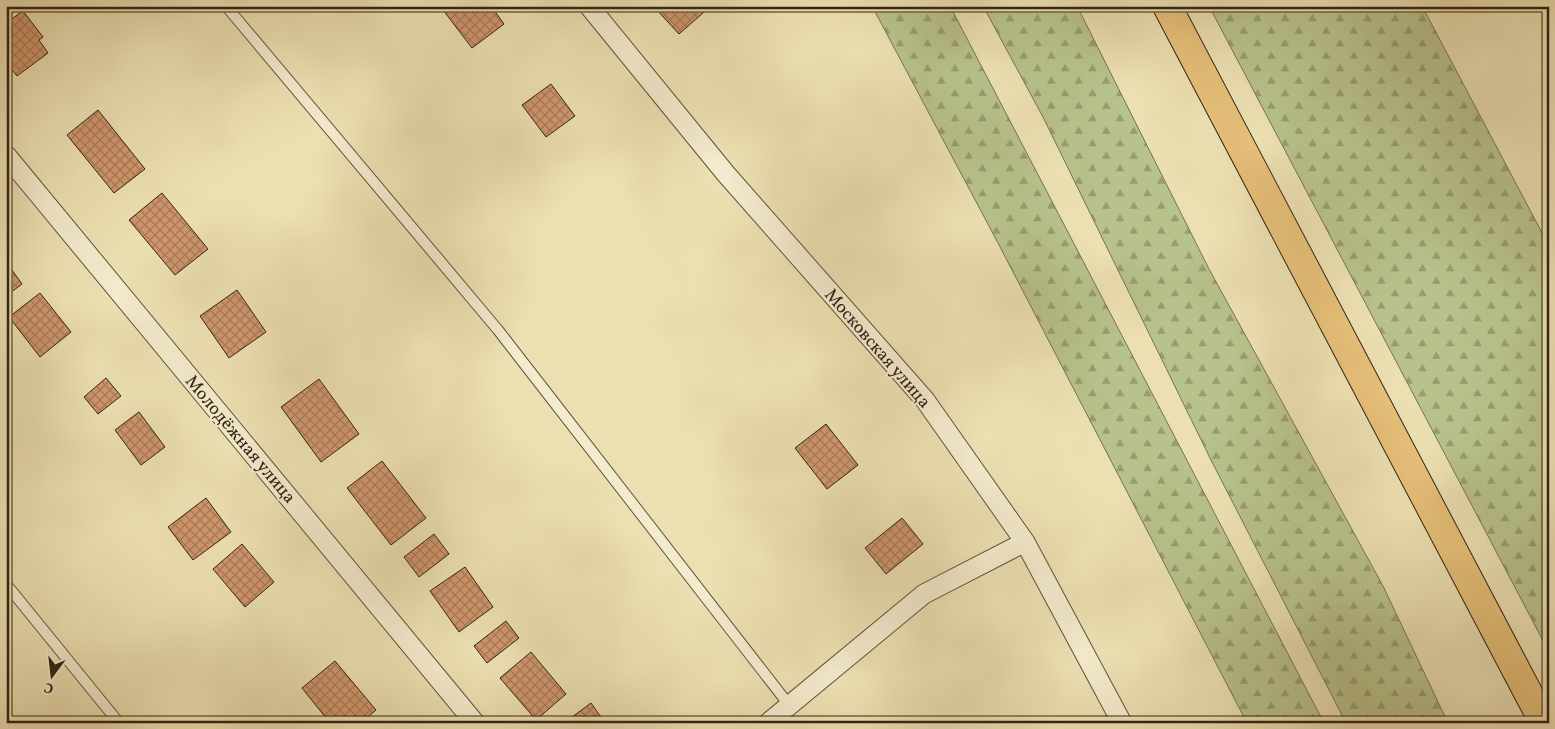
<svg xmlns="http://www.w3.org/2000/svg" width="1555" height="729" font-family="Vollkorn,serif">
<defs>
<pattern id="forest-firs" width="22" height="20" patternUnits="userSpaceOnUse" patternTransform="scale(1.25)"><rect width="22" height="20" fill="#b8c28c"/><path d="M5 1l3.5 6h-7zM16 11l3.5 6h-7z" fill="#969d71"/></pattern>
<pattern id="building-cross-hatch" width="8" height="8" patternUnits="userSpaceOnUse" patternTransform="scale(1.25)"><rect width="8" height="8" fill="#cf966c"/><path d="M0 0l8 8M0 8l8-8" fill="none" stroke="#a97a58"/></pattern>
</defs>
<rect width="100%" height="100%" fill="#ece0b2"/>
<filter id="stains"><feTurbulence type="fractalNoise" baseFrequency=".004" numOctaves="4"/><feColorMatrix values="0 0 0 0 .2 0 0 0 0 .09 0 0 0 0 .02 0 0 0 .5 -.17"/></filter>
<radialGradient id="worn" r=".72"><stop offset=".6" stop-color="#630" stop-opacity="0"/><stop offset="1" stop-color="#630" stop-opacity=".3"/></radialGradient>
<path fill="url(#forest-firs)" stroke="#757350" d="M 872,6 L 950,6 L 1324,723 L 1247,723 L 998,243 Z
M 983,6 L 1077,6 L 1209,269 L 1383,586 L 1448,723 L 1346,723 L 1211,460 L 1043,117 Z
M 1209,6 L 1422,6 L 1549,246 L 1549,652 Z"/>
<path fill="url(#building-cross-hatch)" stroke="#322414" d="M 440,6 L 491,6 L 504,24 L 472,48 Z
M 659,6 L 711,6 L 679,34 L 656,9 Z
M 23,11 L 43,37 L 39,40 L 48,53 L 17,76 L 6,62 L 6,23 Z
M 551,84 L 575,116 L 546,137 L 522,105 Z
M 98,110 L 145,169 L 114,193 L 67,135 Z
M 162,193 L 208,249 L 175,275 L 129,220 Z
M 7,263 L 22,284 L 6,296 L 6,263 Z
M 237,290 L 266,332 L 229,358 L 200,316 Z
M 40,293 L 71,332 L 40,357 L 9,317 Z
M 106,378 L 121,396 L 98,414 L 84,397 Z
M 319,379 L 359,434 L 321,462 L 281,407 Z
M 139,412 L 165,447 L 141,465 L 115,430 Z
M 826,424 L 858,465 L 827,489 L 795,448 Z
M 382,461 L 426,518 L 391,545 L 347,488 Z
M 206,498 L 231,532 L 193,560 L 168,527 Z
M 902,518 L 923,544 L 886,574 L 865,548 Z
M 434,534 L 449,554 L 419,577 L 404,557 Z
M 242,544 L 274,582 L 245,607 L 213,569 Z
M 465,567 L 493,607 L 459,632 L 430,591 Z
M 506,621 L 519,638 L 487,663 L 474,646 Z
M 531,652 L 566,694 L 536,720 L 500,678 Z
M 335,661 L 376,710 L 361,723 L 330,723 L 302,688 Z
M 591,703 L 605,723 L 564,723 Z"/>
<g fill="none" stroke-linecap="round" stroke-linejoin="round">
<defs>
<path id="service" d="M 226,6 L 498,330 L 789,705
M 6,584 L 119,723"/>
<path id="minor" d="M 589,6 L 726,174 L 925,400 L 1025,542 L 1122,723
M 6,155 L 475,723
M 768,723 L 924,594 L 1025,542"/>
<path id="primary" d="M 1167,6 L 1544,723"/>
</defs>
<use href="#service" stroke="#60533c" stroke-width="12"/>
<use href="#minor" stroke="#60533c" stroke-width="21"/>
<use href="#primary" stroke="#322414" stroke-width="30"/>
<use href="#service" stroke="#f3ebcd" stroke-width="10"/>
<use href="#minor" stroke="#f3ebcd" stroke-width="19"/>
<use href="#primary" stroke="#e6c079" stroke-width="28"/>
</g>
<g text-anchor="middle" stroke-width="4" stroke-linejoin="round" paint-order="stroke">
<g font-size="18" fill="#322414" stroke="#f3ebcd">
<text transform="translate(878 348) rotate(49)" y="6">Московская улица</text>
<text transform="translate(241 439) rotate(50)" y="6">Молодёжная улица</text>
</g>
</g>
<rect width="1555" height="729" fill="none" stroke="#ece0b2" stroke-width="25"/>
<rect x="8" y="8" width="1540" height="714" fill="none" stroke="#322414" stroke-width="2.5"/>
<rect x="12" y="12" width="1530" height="704" fill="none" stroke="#322414"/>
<g transform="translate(52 676) rotate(195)" stroke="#f3ebcd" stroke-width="4" paint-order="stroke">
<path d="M0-4L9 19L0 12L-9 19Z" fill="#322414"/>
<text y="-8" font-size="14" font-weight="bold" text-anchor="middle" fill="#322414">С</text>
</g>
<rect width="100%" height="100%" filter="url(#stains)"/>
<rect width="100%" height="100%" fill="url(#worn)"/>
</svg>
